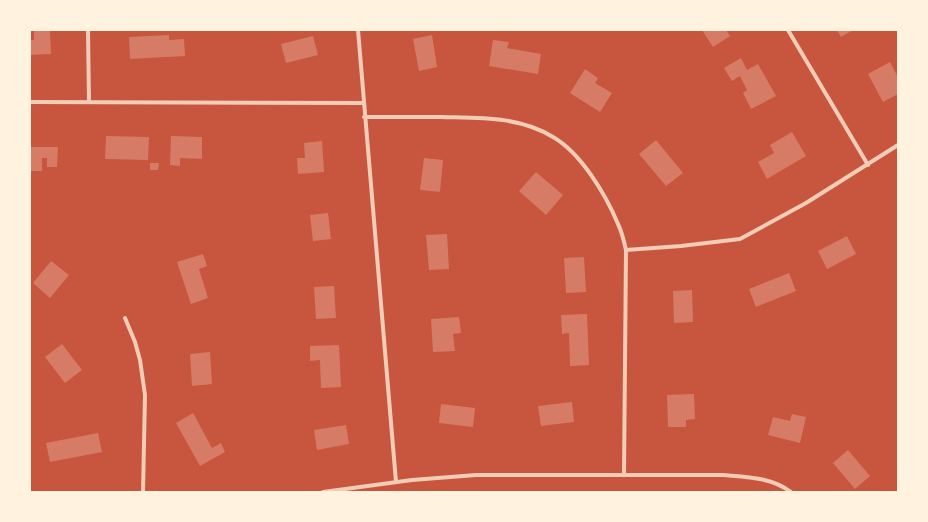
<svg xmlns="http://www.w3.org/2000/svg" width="928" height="522" font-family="'PT Sans',sans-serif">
<rect width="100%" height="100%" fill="#c8553d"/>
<path fill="#d67c66" d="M 34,30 L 50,30 L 51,54 L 30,55 L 30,40 L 34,40 Z
M 702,30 L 726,30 L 730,36 L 713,47 Z
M 837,30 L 853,30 L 841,37 Z
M 169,35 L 169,40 L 184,39 L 185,56 L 130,59 L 129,37 Z
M 432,35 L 437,67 L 419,71 L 413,39 Z
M 313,36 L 318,55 L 286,63 L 281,44 Z
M 493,40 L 509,42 L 507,48 L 541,54 L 538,74 L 489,66 Z
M 741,58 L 747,70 L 758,64 L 776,96 L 751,109 L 743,93 L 747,90 L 740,76 L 732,81 L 724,68 Z
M 890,62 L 898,77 L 898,94 L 883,102 L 868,74 Z
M 585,69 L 598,78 L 595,83 L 612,93 L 600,112 L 570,93 Z
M 792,132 L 806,156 L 767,179 L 758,162 L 774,153 L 770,145 Z
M 106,136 L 149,137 L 148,160 L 105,159 Z
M 171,136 L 202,137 L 202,159 L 180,158 L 180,166 L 170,165 Z
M 656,140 L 683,173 L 666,186 L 639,154 Z
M 322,141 L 324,172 L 298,174 L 297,158 L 305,158 L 304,143 Z
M 30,147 L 58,147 L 57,167 L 47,167 L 47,158 L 42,158 L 42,171 L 30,171 Z
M 424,158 L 443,160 L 440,192 L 420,190 Z
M 150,163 L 159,163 L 158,170 L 150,170 Z
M 536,172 L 563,195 L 546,215 L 519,191 Z
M 328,213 L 331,239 L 313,241 L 310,215 Z
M 447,234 L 449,269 L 429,270 L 426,235 Z
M 847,236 L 856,254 L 827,269 L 818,251 Z
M 203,254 L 207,266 L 199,269 L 208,298 L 191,304 L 177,262 Z
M 584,257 L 586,292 L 566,293 L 564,258 Z
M 51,261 L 69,275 L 50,298 L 33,283 Z
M 789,273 L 796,291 L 756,307 L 749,289 Z
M 334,286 L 336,318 L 316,319 L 314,287 Z
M 692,290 L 693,322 L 674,323 L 673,291 Z
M 587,314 L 589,365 L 570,366 L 569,333 L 562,334 L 561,315 Z
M 459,317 L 461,333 L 453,334 L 455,351 L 433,352 L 431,319 Z
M 62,344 L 82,370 L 65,383 L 45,357 Z
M 339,345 L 341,387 L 321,388 L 320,360 L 310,361 L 310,346 Z
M 210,352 L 212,384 L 192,386 L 190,354 Z
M 694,394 L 695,419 L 686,420 L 686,427 L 668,427 L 667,395 Z
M 572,402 L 574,422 L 541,426 L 538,406 Z
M 441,404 L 475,408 L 473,427 L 439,423 Z
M 193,413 L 212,448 L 221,443 L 225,452 L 200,466 L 176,423 Z
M 792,414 L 806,417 L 800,443 L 768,435 L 773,417 L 790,421 Z
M 346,425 L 349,444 L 317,450 L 314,430 Z
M 98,433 L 102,452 L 50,462 L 46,443 Z
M 848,450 L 870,476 L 855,489 L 833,463 Z"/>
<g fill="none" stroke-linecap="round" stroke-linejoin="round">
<path stroke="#f1ccb7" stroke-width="4" d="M 88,30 L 89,102
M 358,30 L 396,482
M 788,30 L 868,165
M 30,102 L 363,103
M 364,117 C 390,117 415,117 441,117 C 479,118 519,116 553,137 C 581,153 606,195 618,224 C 622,232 624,241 626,250 L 624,475
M 626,250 L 681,246 L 740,239 L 806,203 L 898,145
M 125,318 L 135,342 L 140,360 L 145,395 L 143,492
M 323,492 L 412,480 L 476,475 L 723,475 C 747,477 771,477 791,492"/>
</g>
<rect width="928" height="522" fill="none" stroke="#fff3e0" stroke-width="62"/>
</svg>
